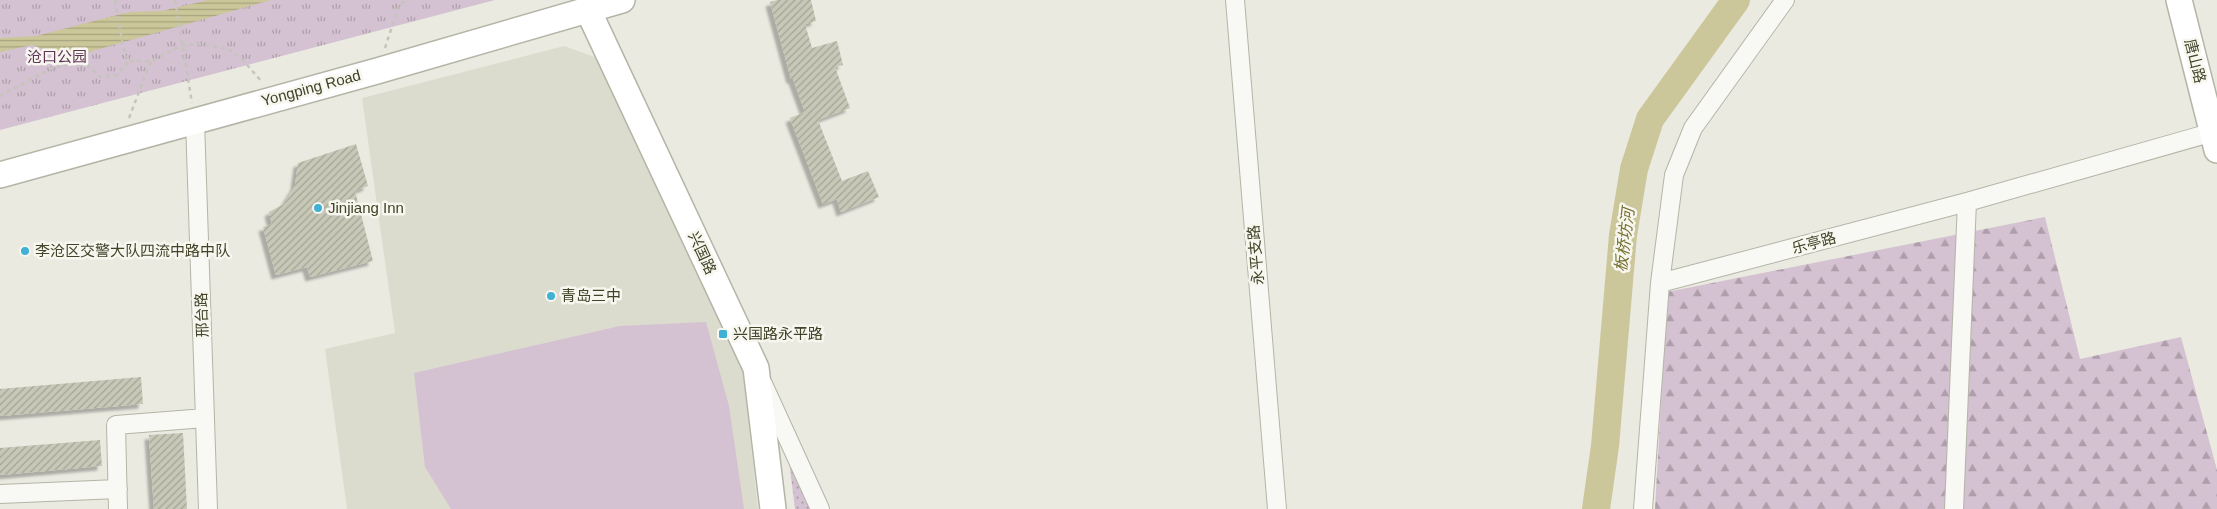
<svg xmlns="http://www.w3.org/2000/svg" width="2217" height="509" font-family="Arial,'Noto Sans SC',sans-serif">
<defs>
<pattern id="grass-dots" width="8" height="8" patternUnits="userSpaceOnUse" patternTransform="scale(1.25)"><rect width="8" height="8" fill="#d4c1d2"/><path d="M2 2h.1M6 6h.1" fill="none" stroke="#ae9eaa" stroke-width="1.8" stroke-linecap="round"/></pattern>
<pattern id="forest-firs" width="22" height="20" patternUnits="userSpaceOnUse" patternTransform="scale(1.25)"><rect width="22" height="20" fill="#d4c1d2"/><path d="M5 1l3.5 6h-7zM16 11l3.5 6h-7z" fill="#ae9eaa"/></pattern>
<pattern id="park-tufts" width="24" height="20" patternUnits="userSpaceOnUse" patternTransform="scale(1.25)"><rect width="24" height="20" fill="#d4c1d2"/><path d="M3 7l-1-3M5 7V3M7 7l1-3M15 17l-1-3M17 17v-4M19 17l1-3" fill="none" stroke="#ae9eaa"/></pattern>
<pattern id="water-rules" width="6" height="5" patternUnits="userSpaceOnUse" patternTransform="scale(1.25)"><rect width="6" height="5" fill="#ccc79a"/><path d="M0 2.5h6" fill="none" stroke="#a7a37e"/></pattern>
<pattern id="building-hatch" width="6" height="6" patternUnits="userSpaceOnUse" patternTransform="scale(1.25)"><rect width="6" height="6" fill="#c7c8b7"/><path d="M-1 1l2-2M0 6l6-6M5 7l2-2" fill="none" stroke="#a3a495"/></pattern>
<filter id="shadow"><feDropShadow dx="-4.5" dy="4.5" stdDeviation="1" flood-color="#0004"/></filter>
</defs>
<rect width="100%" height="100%" fill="#eaeae1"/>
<path fill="#dcdcce" d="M 564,46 L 606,61 L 741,355 L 758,509 L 347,509 L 325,349 L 395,333 L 362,98 Z"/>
<path fill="url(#grass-dots)" d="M 789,461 L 812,509 L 795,509 Z"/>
<path fill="url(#forest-firs)" d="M 2045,217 L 2080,359 L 2181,337 L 2217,470 L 2217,509 L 1655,509 L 1667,292 Z"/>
<path fill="url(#park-tufts)" d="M 0,0 L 495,0 L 0,130 Z"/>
<path fill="#d4c1d2" d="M 706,322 L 729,406 L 744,509 L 451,509 L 425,467 L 414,373 L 620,326 Z"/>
<path fill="url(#water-rules)" d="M 208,0 L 271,0 L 68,58 L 32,45 L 0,52 L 0,38 L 36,36 L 129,12 L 162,11 Z"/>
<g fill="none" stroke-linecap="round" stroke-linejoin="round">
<path stroke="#ccc79a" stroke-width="28" d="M 1596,509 L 1605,446 L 1623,235 L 1634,169 L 1650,119 L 1736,0"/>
</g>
<path fill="url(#building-hatch)" filter="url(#shadow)" d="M 777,0 L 811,0 L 816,21 L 805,24 L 812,48 L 837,41 L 843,65 L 835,67 L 850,108 L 818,120 L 842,181 L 868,171 L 879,197 L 841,212 L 837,199 L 823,204 L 790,118 L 805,112 L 793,79 L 791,79 L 770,2 Z
M 356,144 L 368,186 L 355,191 L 373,261 L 310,277 L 307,267 L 276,275 L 263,227 L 272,224 L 269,212 L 284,204 L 295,186 L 298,163 Z
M 141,377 L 143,404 L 0,416 L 0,389 Z
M 183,433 L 187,509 L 154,509 L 149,435 Z
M 100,440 L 102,466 L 0,475 L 0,448 Z"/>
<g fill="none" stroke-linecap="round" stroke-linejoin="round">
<defs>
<path id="street" d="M 1235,0 L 1277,509
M 195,121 L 208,509
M 1660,283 L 1967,202 L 2217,131
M 763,384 L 820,509
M 0,494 L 118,489
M 118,509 L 116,425 L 205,418
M 1643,509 L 1660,283 L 1674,175 L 1693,128 L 1785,0
M 1954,509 L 1967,202"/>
<path id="secondary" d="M 2179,0 L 2217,150
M 588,10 L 756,368 L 773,509
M 0,175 L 377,71 L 622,0"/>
</defs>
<use href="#street" stroke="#b4b5a6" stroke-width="20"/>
<use href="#secondary" stroke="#b4b5a6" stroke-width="28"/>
<path stroke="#c5c5bb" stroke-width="2.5" stroke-dasharray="4 4" stroke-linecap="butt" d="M 175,0 L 192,103
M 385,48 L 399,5 L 408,0
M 129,61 L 151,61 L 183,45 L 201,44 L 228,49 L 241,58 L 262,82
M 0,96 L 52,68 L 83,61 L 100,77 L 117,75 L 129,61 L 123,46 L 115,0
M 129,118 L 151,61"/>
<use href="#street" stroke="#f8f8f4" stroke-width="18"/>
<use href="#secondary" stroke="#fff" stroke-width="25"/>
</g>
<g fill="#3fb1d5" stroke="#f7f7f0" stroke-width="2">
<circle cx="318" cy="208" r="5"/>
<circle cx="25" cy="251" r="5"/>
<circle cx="551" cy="296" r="5"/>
<rect x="718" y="329" width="10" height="10" rx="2.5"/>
</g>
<g text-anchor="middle" stroke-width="5" stroke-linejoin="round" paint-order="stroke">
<g font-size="15" fill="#5f3556" stroke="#f7f7f0">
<text x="57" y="62">沧口公园</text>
</g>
<g font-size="15" fill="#424328" stroke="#f7f7f0">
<text transform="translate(2195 61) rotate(76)" y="5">唐山路</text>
<text transform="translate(311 88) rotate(-15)" y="5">Yongping Road</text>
<text transform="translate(1814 243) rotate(-15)" y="5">乐亭路</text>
<text transform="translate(702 253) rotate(65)" y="5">兴国路</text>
<text transform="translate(1256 255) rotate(-95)" y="5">永平支路</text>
<text transform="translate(202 315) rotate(-92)" y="5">邢台路</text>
</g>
<g font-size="15" fill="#424328" stroke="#f7f7f0" text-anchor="start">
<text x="328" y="213">Jinjiang Inn</text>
<text x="35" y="256">李沧区交警大队四流中路中队</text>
<text x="561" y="301">青岛三中</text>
<text x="733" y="339">兴国路永平路</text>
</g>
<g font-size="16" font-style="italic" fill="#74702e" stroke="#f7f7f0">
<text transform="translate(1624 240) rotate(-83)" y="6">板桥坊河</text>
</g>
</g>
</svg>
